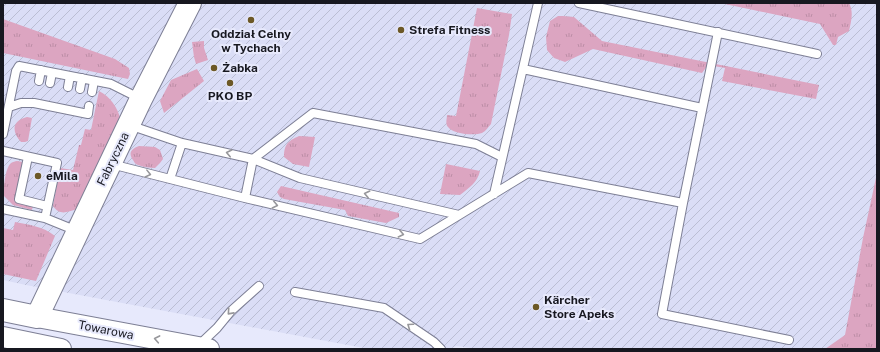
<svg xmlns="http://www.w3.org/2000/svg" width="880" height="352" font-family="'Public Sans',sans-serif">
<defs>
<pattern id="industrial-furrows" width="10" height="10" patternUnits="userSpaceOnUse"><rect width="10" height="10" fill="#daddf6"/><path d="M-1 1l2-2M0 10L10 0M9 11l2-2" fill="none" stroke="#babdd3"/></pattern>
<pattern id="grass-tufts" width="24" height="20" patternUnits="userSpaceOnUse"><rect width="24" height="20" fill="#dca5c1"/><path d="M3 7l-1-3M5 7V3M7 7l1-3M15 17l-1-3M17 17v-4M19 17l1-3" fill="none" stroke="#bc8da6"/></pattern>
</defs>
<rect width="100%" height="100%" fill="#e7e9fc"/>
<path fill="url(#industrial-furrows)" d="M 3,3 L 877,3 L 877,349 L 479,349 L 456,346 L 450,349 L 369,349 L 26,285 L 3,280 Z"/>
<path fill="url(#grass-tufts)" d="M 720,3 L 849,3 C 854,12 851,22 849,31 L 838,37 L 836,45 L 833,45 L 820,24 Z
M 477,8 L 512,14 L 509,35 L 491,124 C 488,127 486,131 482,133 C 474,136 453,134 448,127 C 445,124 447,119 447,115 L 456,116 Z
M 558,16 L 563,16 L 574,17 L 602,41 L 819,85 L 816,99 L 722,81 L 725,68 L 708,65 L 702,73 L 593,49 L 565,62 L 554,58 L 547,50 L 546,37 L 550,21 Z
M 3,19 L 115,59 L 129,68 L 130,74 L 128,79 L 3,53 Z
M 204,41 L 204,48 L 208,60 L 196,64 L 194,57 L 192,42 Z
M 197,69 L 204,81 L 164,113 L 160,101 L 171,80 Z
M 99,91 C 111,97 117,107 121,120 L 77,209 C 67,212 60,216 53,206 L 60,168 L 73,170 L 79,145 L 81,145 L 85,129 L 91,130 Z
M 27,117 L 32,118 L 28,141 L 25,142 L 21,142 C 12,132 11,121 27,117 Z
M 299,136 L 315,137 L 309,167 L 293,164 L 284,157 C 284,144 288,141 299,136 Z
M 139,146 L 155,147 L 160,150 L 163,159 L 160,163 L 155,168 C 149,168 143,167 138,165 C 135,164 135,163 133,160 C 128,153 131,149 139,146 Z
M 17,161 L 23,162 L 17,201 L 33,205 L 32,210 L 13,205 L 4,196 C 3,189 5,168 11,163 C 13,162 15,161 17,161 Z
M 446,164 L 480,171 C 477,183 470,187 460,195 L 440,194 Z
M 877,173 L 877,349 L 825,349 L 845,335 L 863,238 Z
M 281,186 L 399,213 L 399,217 L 386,223 L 348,216 L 345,210 L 284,199 L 280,197 L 277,192 Z
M 15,222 C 29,225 43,226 55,236 L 36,281 L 3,274 L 3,228 L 13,230 Z"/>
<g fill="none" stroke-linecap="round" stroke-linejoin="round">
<defs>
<path id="service" d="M 579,3 L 817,54
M 718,32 L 683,203 L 662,314 L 789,340
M 523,69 L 702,108
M 39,81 L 41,70
M 50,83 L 52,73
M 68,87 L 70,76
M 80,89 L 82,78
M 92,92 L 94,81
M 9,107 L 21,103 L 34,103 L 88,114 L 89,106
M 129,125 L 182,143 L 253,159 L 300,178 L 459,215
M 3,134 L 16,71 L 19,66 L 111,84 L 141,99
M 3,151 L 57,163 L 45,218
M 28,157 L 19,199 L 47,206
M 111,164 L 245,198 L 420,239 L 528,173 L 683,203
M 170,179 L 182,143
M 494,194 L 538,3
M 245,198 L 253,159 L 313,113 L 476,144 L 502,157
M 3,209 L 45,218 L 77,231
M 295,292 L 384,308 L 434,342 L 441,349
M 198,346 L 217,328 L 231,311 L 259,286"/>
<path id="tertiary" d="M 37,317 L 209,349
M 3,337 L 61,349"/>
<path id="secondary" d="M 3,310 L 37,317 L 141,99 L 190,3"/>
</defs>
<use href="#service" stroke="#7d7f95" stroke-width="10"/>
<use href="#tertiary" stroke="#7d7f95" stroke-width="22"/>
<use href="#secondary" stroke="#7d7f95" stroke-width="24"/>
<use href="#service" stroke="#fff" stroke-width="8"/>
<use href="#tertiary" stroke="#fff" stroke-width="20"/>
<use href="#secondary" stroke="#fff" stroke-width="22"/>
</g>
<defs><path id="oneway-chevron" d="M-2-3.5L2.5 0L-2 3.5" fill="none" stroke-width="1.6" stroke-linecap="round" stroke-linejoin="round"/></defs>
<g stroke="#97979b">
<use href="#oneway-chevron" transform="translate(229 153) rotate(-167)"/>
<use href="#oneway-chevron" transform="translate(148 174) rotate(14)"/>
<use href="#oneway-chevron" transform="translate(367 194) rotate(-167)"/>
<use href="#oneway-chevron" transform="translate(275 205) rotate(13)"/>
<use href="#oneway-chevron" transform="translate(401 234) rotate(13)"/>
<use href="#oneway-chevron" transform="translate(230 312) rotate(132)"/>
<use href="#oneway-chevron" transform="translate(410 326) rotate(-145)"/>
<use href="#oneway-chevron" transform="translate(157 339) rotate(-169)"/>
</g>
<g fill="#6c5826" stroke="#e7e9fc" stroke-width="1.5">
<circle cx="251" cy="20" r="4"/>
<circle cx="401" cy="30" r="4"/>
<circle cx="214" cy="68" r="4"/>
<circle cx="230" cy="83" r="4"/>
<circle cx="38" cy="176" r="4"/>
<circle cx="536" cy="307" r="4"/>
</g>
<g text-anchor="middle" stroke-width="4" stroke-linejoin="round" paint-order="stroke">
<g font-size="12" font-weight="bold" fill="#171820" stroke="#e7e9fc" text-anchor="start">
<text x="409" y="34">Strefa Fitness</text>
<text x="251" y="38" text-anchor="middle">Oddział Celny<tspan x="251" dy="14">w Tychach</tspan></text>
<text x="222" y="72">Żabka</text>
<text x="230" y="100" text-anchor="middle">PKO BP</text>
<text x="46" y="180">eMila</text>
<text x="544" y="304">Kärcher<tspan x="544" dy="14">Store Apeks</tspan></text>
</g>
<g font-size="12" fill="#171820" stroke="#e7e9fc">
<text transform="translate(113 159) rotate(-64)" y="4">Fabryczna</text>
<text transform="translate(106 330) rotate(11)" y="4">Towarowa</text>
</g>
</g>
<rect width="880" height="352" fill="none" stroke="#171820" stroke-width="8"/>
</svg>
